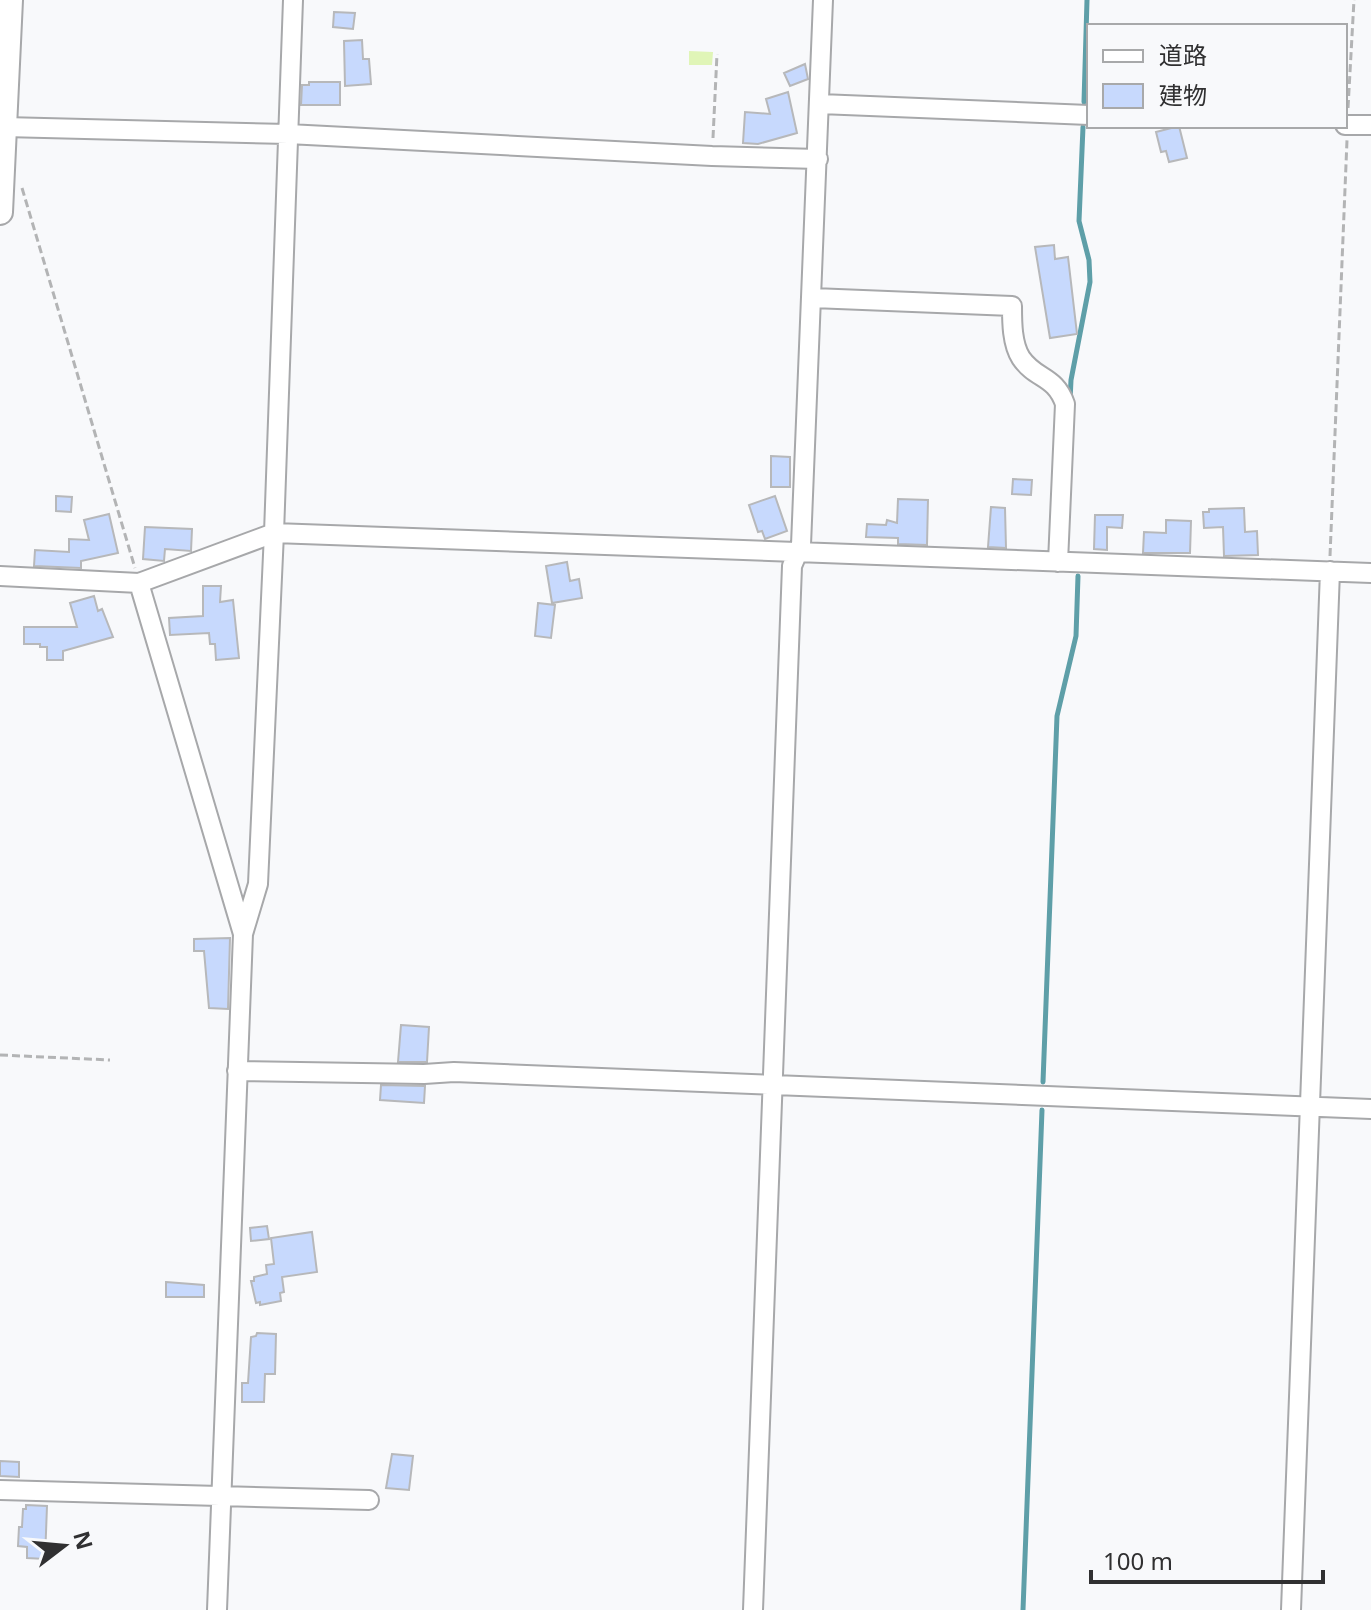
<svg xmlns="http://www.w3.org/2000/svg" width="1371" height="1610" font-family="'Noto Sans','Noto Sans JP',sans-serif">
<rect width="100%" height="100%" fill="#f8f9fb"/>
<path fill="#e0f5b7" d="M 689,51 L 713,52 L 712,65 L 689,65 Z"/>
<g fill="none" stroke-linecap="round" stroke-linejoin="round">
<path stroke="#5e9fa8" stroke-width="5" d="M 1084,102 L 1087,0
M 1070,401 L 1071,380 L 1090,282 L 1089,260 L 1079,221 L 1083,127
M 1043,1082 L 1057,716 L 1076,636 L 1078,576
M 1023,1610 L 1042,1110"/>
</g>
<path fill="#c7d9fd" stroke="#b7b8ba" stroke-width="2" d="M 334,12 L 355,13 L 353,29 L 333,27 Z
M 362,40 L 363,59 L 369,59 L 371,84 L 345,86 L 344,41 Z
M 805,64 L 808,79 L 790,86 L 784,73 Z
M 309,82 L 340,82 L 340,105 L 301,105 L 302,85 L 309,85 Z
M 788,92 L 797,133 L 758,144 L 743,143 L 745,112 L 770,114 L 766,99 Z
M 1179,126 L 1187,158 L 1169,162 L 1166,151 L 1161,152 L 1156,132 Z
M 1054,245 L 1055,259 L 1068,257 L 1077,334 L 1050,338 L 1035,247 Z
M 771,456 L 790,457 L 790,487 L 771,487 Z
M 1013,479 L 1032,480 L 1031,495 L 1012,494 Z
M 56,496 L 72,497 L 71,512 L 56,511 Z
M 775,496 L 787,531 L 765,539 L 762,531 L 758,532 L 749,505 Z
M 898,499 L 928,500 L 927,545 L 898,544 L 898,538 L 866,537 L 867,524 L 886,525 L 887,520 L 897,523 Z
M 991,507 L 1005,508 L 1006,548 L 988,547 Z
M 1244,508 L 1245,532 L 1257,531 L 1258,555 L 1224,556 L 1223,527 L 1204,528 L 1203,512 L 1209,512 L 1209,509 Z
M 109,514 L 118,553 L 81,561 L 81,568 L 34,566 L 35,550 L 69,552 L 69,539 L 89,540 L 84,520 Z
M 1095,515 L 1123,515 L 1122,528 L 1107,527 L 1107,550 L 1094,549 Z
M 1166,520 L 1191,521 L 1190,553 L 1143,553 L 1144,532 L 1166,533 Z
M 145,527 L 192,529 L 191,551 L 165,549 L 164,561 L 143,559 Z
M 567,562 L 570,581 L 579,579 L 582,598 L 552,603 L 546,566 Z
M 203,586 L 221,586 L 220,602 L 233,600 L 239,658 L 216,660 L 215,644 L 210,644 L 209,633 L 170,635 L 169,618 L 203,616 Z
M 94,596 L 98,611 L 102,609 L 113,637 L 63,651 L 63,660 L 47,660 L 47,647 L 40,647 L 40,644 L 24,644 L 24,627 L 77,627 L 70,603 Z
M 538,603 L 555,605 L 551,638 L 535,636 Z
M 230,938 L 228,1009 L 209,1008 L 204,951 L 194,951 L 194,939 Z
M 401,1025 L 429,1027 L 427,1062 L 398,1062 Z
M 381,1085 L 425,1086 L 424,1103 L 380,1100 Z
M 267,1226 L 269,1239 L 251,1241 L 250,1228 Z
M 312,1232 L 317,1272 L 282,1277 L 284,1292 L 280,1293 L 281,1301 L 260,1305 L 260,1302 L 256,1303 L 251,1281 L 254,1281 L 254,1277 L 267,1274 L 266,1265 L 274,1264 L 271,1238 Z
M 166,1282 L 204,1285 L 204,1297 L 166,1297 Z
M 257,1333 L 276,1334 L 275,1374 L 265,1374 L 264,1402 L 242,1402 L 242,1383 L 248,1383 L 251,1337 L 256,1336 Z
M 392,1454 L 413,1456 L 409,1490 L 386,1488 Z
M 0,1461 L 19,1462 L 19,1477 L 0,1476 Z
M 26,1505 L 47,1506 L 45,1559 L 27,1558 L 27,1547 L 18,1546 L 19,1527 L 22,1527 L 23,1509 L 26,1509 Z"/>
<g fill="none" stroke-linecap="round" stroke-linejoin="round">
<defs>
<path id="street" d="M 820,104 L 1089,115
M 1345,125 L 1371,125
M 4,127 L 288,134 L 712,156 L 818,159
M 813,298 L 1012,306 C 1012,322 1012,344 1021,358 C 1036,380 1055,375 1065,404 L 1058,562
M 0,576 L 139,583 L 274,533 L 1371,573
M 139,583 L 243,934
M 237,1071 L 424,1074 L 454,1072 L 1371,1109
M 0,1490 L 369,1500
M 217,1610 L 243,934 L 258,884 L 274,533 L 293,0
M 753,1610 L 792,566 L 801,545 L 823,0
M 1291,1610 L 1330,571"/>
<path id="secondary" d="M 0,212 L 10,0"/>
</defs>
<use href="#street" stroke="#a7a8aa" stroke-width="22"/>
<use href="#secondary" stroke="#a7a8aa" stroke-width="28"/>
<path stroke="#b3b4b5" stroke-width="3" stroke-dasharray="8 4" stroke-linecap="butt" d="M 1348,108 L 1354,0
M 713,138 L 717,54
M 22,188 L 135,568
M 1330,556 L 1347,140
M 0,1055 L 110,1060"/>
<use href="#street" stroke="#fff" stroke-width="18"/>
<use href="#secondary" stroke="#fff" stroke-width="24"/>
</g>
<rect x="1087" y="24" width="260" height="104" fill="#f8f9fb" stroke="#a8a9aa" stroke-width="2"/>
<rect x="1103" y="50" width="40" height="12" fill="#ffffff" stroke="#a8a9aa" stroke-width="2"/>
<text x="1159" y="64" font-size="24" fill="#303031">道路</text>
<rect x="1103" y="84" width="40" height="24" fill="#c7d9fd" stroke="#a8a9aa" stroke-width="2"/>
<text x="1159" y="104" font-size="24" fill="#303031">建物</text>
<g transform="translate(64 1546) rotate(74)" stroke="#f8f9fb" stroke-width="6" paint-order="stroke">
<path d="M0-6L14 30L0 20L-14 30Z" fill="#303031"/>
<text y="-12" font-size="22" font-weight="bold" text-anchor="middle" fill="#303031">N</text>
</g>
<path d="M1091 1570v12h232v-12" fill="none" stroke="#303031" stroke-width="4"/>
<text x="1103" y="1570" font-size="24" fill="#303031" stroke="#f8f9fb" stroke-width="6" paint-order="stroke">100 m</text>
</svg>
